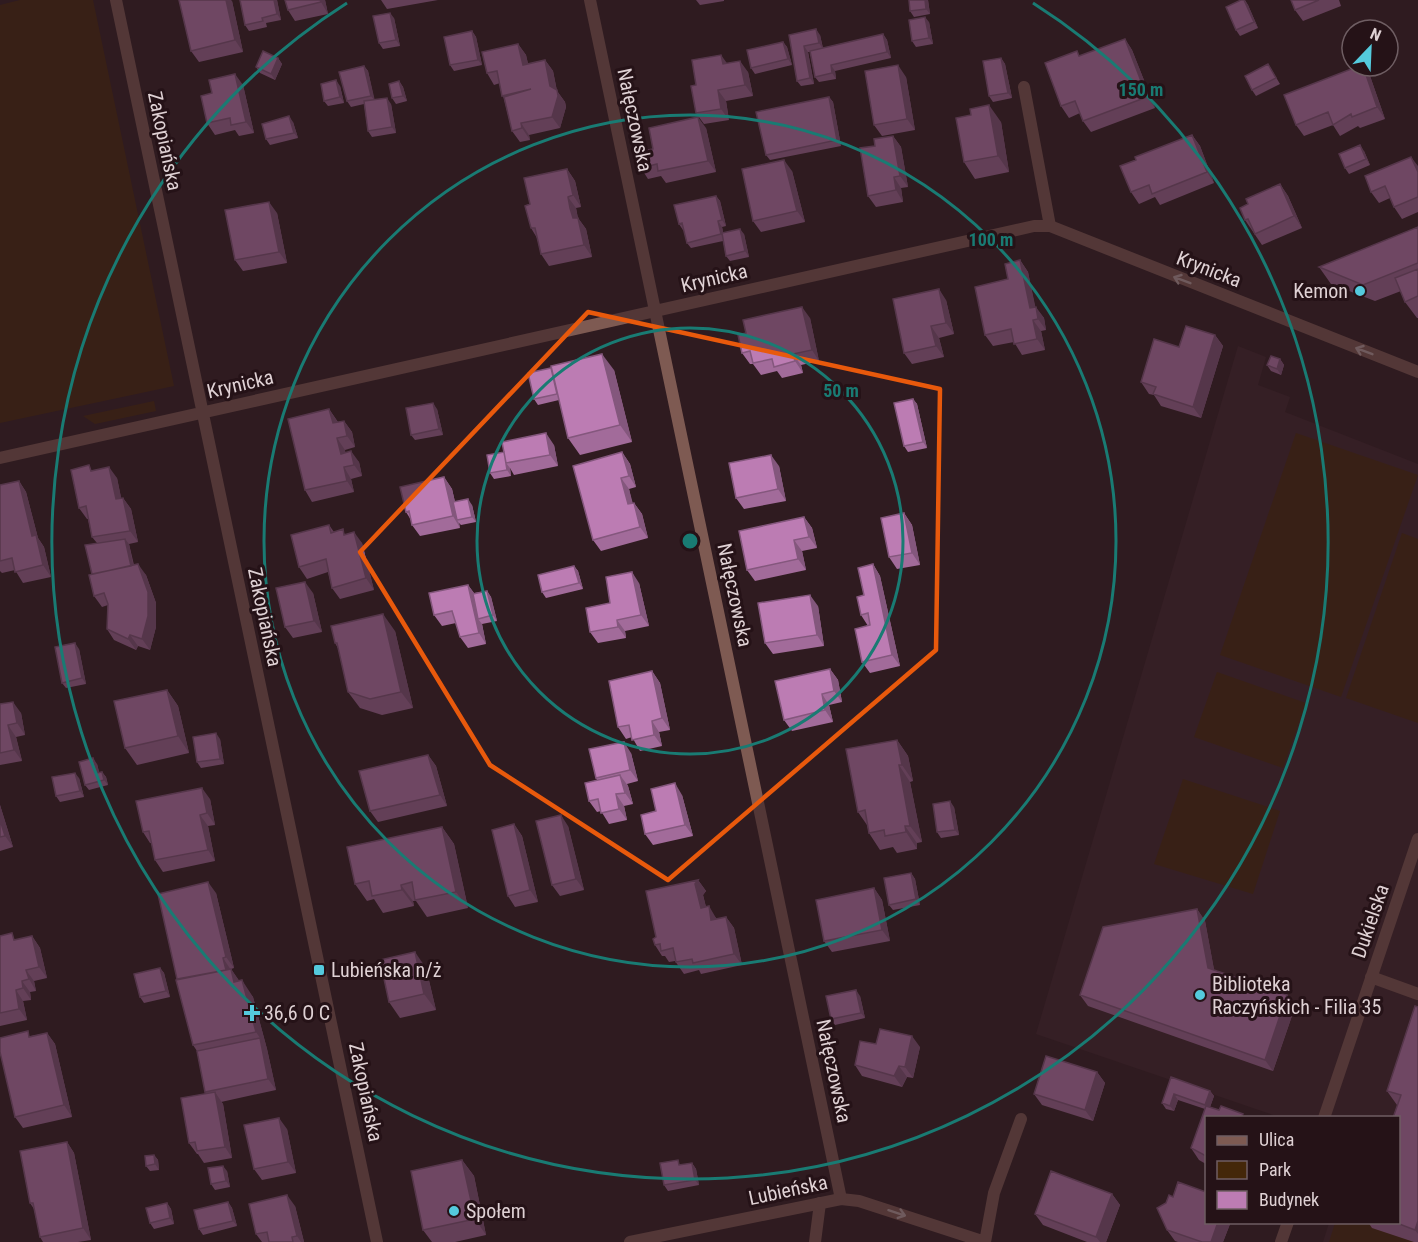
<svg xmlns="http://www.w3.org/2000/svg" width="1418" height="1242" font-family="'Roboto Condensed',sans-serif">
<rect width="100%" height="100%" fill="#2f1b20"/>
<path fill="#3d242a" d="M 1238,346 L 1266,357 L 1258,385 L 1290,397 L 1285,412 L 1418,464 L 1418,1242 L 1323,1242 L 1329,1223 L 1398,1222 L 1398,1118 L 1279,1117 L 1036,1034 Z"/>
<path fill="#442709" d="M 20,0 L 93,0 L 174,386 L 0,423 L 0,5 Z
M 154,401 L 156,411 L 95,424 L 83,416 Z
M 1296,433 L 1418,475 L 1341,697 L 1220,655 Z
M 1402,533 L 1418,539 L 1418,723 L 1346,698 Z
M 1217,672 L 1306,703 L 1283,768 L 1194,737 Z
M 1183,779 L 1280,811 L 1253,894 L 1154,864 Z
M 1335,1223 L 1387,1223 L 1418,1242 L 1329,1242 Z"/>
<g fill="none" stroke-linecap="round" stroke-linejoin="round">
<path stroke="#7e5a52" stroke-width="12" d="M 1024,87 L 1050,226
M 841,1199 L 859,1201 L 985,1242
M 815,1242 L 820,1203
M 985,1242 L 994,1193 L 1021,1119"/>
<path stroke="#7e5a52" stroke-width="12" d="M 1371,977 L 1418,994
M 1324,1118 L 1418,839"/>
<path stroke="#7e5a52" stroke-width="12" d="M 116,0 L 377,1242
M 590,0 L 841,1199 L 630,1242
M 0,458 L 1034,226 L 1050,226 L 1418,372
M 1281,1242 L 1288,1222"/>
</g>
<path fill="#a26b9a" d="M 277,0 L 281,20 L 266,23 L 267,27 L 249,31 L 245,25 Z
M 285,0 L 325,0 L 328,14 L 295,21 L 288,10 Z
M 381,0 L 438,0 L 387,9 Z
M 696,0 L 724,0 L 724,1 L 700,5 Z
M 928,0 L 930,14 L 914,17 L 910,11 Z
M 1245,0 L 1248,5 L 1258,28 L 1240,36 L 1236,30 Z
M 1291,0 L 1339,0 L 1341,6 L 1303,21 L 1295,10 Z
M 232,1 L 243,52 L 199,62 L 191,51 Z
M 394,18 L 400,46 L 383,49 L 379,43 Z
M 929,22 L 933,44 L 916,47 L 912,41 Z
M 472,31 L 476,37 L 482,65 L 454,71 L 450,65 Z
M 883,34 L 887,40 L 891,58 L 835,71 L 836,79 L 819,82 L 815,77 L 810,52 L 808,52 L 814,84 L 801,86 L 797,81 L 789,35 L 820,35 L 823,48 Z
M 1125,39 L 1132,50 L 1155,108 L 1091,132 L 1083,121 L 1080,113 L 1069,118 L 1061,106 L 1081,56 Z
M 783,42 L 787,47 L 792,65 L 755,74 L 751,68 Z
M 518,44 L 526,55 L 528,64 L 545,60 L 553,71 L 557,91 L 565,102 L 566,107 L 560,128 L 529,135 L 530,140 L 520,142 L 512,131 L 500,83 L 494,85 L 487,73 Z
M 278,58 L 282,64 L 275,80 L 260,73 L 256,67 Z
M 1001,58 L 1005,64 L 1012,98 L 993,102 L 989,96 Z
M 727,63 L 748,72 L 753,96 L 726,101 L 729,120 L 704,124 L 696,113 L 696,85 Z
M 1268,64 L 1280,84 L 1256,96 L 1252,90 Z
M 364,66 L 368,71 L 374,99 L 391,104 L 396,133 L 372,137 L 368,131 L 364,104 L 351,107 L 347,101 Z
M 1359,66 L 1364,66 L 1370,76 L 1385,119 L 1360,128 L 1358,126 L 1340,136 L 1333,125 L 1304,136 L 1296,125 Z
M 906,77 L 915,130 L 882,136 L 874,125 Z
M 399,81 L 403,87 L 407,101 L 396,104 L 392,98 Z
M 243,85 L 254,133 L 239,136 L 235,130 L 215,135 L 207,123 L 212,93 Z
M 340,86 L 344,103 L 328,106 L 324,101 Z
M 829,97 L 833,102 L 841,146 L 770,160 L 766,155 Z
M 971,115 L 1001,122 L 1009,172 L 975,179 L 964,162 Z
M 293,122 L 298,138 L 270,145 L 266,139 Z
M 706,128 L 716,172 L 666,183 L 661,176 L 648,179 L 641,168 L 653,149 Z
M 1192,135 L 1200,146 L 1214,183 L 1160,205 L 1155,197 L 1139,204 L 1131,192 L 1136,160 Z
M 893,136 L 901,147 L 908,187 L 901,188 L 903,202 L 876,207 L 868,196 L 875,146 Z
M 1364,151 L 1370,165 L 1349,174 L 1345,168 Z
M 1418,166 L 1418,212 L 1402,219 L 1394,207 L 1390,198 L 1379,203 L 1371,192 Z
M 567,169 L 575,181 L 581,207 L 576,208 L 578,218 L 586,229 L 592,257 L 549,266 L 541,254 L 537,238 L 531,228 L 530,204 Z
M 792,171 L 805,222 L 761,232 L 753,221 Z
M 1280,184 L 1288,196 L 1302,228 L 1262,245 L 1245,220 L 1248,204 Z
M 716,196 L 720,201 L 726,226 L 722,227 L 723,232 L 744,234 L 749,257 L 730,261 L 726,256 L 723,241 L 691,248 L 687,243 L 684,230 L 683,230 L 679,224 Z
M 277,213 L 287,263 L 243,271 L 235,260 Z
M 1418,227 L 1418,318 L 1417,318 L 1405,302 L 1401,291 L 1375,301 L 1331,284 L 1319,267 Z
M 1020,260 L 1028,272 L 1035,307 L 1044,318 L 1046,330 L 1041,331 L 1045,350 L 1022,355 L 1014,342 L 993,346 L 985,335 L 1008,279 Z
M 946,300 L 954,334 L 939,338 L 944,357 L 912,364 L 904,353 Z
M 810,318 L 819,361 L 801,365 L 803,373 L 782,378 L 777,371 L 761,375 L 753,364 L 750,364 L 742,353 Z
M 1215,335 L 1223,346 L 1201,418 L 1161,406 L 1154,395 L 1149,394 L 1141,382 Z
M 1280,359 L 1284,365 L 1281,375 L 1271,371 L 1267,365 Z
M 614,370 L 632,442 L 580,455 L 568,438 L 559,400 L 538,405 L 534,399 Z
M 913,399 L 917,404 L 927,448 L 908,452 L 904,446 Z
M 329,409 L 338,422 L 344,421 L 352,432 L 355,447 L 345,450 L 345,453 L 359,462 L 362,476 L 351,479 L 354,492 L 312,502 L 305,490 Z
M 437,409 L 443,435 L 415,440 L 411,435 Z
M 554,445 L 558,466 L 514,475 L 510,468 L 511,476 L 494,479 L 490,473 L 487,455 Z
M 622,452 L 630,464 L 636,487 L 629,489 L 632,503 L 634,503 L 642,514 L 648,538 L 601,551 L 593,540 Z
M 779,466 L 786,501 L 744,509 L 736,498 Z
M 93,470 L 117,478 L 121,498 L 123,498 L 131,509 L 138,542 L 129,544 L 134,565 L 146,575 L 156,603 L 156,627 L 150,650 L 138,646 L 136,650 L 114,640 L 107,629 L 108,605 L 102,607 L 94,596 L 92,574 L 97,543 L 92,537 L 88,519 L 87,519 L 79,508 Z
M 444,477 L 452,489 L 455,502 L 472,505 L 476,522 L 461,525 L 459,523 L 460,528 L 420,536 L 412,525 L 411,520 L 406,512 Z
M 19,481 L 26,492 L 38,538 L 44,547 L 51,577 L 23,583 L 15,570 L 2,573 L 0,571 L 0,485 Z
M 904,513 L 912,525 L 920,565 L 897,569 L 889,557 Z
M 804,517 L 812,528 L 817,548 L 802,551 L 806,570 L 755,581 L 747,570 Z
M 329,525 L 334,532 L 346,534 L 362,543 L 374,590 L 340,599 L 332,588 L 328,572 L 307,579 L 299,567 Z
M 873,564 L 880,576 L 900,666 L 870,673 L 862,662 L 868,626 L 861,615 Z
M 574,566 L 578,571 L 583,589 L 546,598 L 542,592 Z
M 639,583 L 649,626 L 625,631 L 626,638 L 598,643 L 590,632 L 610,603 Z
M 468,585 L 474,593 L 487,591 L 491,597 L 497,621 L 482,624 L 486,644 L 468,648 L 460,637 L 456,623 L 442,626 L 434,615 Z
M 313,593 L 322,632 L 293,638 L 285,627 Z
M 818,606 L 824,646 L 773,654 L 765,643 Z
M 395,631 L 413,708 L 382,715 L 360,708 L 348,692 L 339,650 L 335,643 Z
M 79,649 L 86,684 L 66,688 L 62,683 Z
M 830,669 L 838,680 L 842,702 L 829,705 L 833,722 L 792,731 L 784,720 Z
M 652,671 L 660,683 L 670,730 L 659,732 L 662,746 L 640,751 L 632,737 L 626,739 L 618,727 Z
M 167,690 L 178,706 L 189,753 L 137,765 L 125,748 Z
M 0,704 L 21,713 L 25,735 L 16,737 L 22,761 L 0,765 Z
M 220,739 L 224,764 L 201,768 L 197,762 Z
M 897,740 L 908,756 L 913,781 L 910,782 L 922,842 L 917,843 L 917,849 L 897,853 L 893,847 L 880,850 L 869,833 L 867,825 L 858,812 Z
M 631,753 L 638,781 L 627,784 L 628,786 L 633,804 L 624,806 L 627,820 L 609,824 L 601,811 L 597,812 L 589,801 L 597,780 L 596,778 Z
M 428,755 L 436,766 L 447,806 L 378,822 L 370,811 Z
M 97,764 L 99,772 L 102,772 L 106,777 L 108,785 L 89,790 L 85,785 Z
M 79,778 L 84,797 L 60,802 L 56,796 Z
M 682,795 L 693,836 L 653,845 L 645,834 L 656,811 Z
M 210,799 L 215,825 L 208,826 L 215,861 L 163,872 L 155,860 L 152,843 L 150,843 L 143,832 Z
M 0,805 L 13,847 L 0,851 Z
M 954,807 L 959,835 L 941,838 L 937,832 Z
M 514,824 L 522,836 L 538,902 L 515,907 L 508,896 Z
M 568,826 L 584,890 L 560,896 L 552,885 Z
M 442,827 L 454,844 L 468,908 L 427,917 L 416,901 L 413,901 L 414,906 L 383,913 L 374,899 L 367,901 L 355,884 Z
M 911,873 L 915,879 L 920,905 L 893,910 L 889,905 Z
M 698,880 L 706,891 L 703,895 L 706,907 L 716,918 L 717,919 L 726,917 L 734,928 L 742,965 L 701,974 L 699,970 L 684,974 L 675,961 L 669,962 L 665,956 L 662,956 L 655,945 L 656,937 Z
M 874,888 L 882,900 L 890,941 L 832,952 L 824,941 Z
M 216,893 L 234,968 L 231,969 L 239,981 L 253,997 L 267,1049 L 276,1090 L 221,1102 L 223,1104 L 232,1158 L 204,1163 L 198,1154 L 197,1154 L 189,1143 L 207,1094 L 205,1092 L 197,1051 L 193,1045 Z
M 1197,909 L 1205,921 L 1214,970 L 1287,995 L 1295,1007 L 1273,1071 L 1088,1006 L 1080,995 Z
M 0,936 L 17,940 L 32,936 L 40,948 L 47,978 L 34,981 L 36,991 L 30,992 L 31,1000 L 23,1001 L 27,1020 L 0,1026 Z
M 160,968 L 164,973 L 170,997 L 144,1003 L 140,997 Z
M 426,968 L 436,1010 L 400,1018 L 389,1002 Z
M 860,996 L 865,1018 L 835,1025 L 831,1019 Z
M 1418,1007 L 1418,1242 L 1414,1242 L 1372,1228 L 1368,1222 L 1398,1222 L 1397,1105 L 1387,1091 Z
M 47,1033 L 55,1044 L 72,1117 L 23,1128 L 15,1117 L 31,1036 Z
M 876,1044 L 920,1047 L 913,1078 L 907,1077 L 902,1087 L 862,1076 L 855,1065 Z
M 1097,1072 L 1105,1083 L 1093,1121 L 1042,1105 L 1034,1094 Z
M 1171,1077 L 1210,1091 L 1214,1096 L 1210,1107 L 1219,1110 L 1243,1114 L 1206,1118 L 1206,1164 L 1199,1160 L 1191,1148 L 1205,1109 L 1178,1100 L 1174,1111 L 1166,1109 L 1162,1103 Z
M 287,1129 L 296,1173 L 262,1180 L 254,1169 Z
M 67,1142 L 74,1153 L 91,1240 L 78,1242 L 43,1242 L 40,1237 L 34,1209 L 30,1203 Z
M 154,1155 L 158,1160 L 159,1170 L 150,1171 L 146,1166 Z
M 462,1160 L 474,1176 L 486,1235 L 455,1242 L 432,1242 L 423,1230 Z
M 692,1163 L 696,1169 L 699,1185 L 668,1191 L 664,1185 L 682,1165 Z
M 227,1171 L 230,1187 L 215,1190 L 211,1184 Z
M 1112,1194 L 1120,1205 L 1106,1242 L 1087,1242 L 1043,1225 L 1035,1214 Z
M 1173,1197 L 1230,1224 L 1223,1242 L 1178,1242 L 1175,1241 L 1167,1230 L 1166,1203 Z
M 228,1202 L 232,1208 L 237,1226 L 203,1235 L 199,1229 Z
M 167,1203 L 171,1209 L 174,1224 L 154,1229 L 150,1223 Z
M 295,1206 L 304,1242 L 262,1242 L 256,1234 Z"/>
<path fill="#84577d" d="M 226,0 L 231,0 L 232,1 L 243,52 L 235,40 Z
M 274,0 L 277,0 L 281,20 L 277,14 Z
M 320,0 L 325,0 L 328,14 L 321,2 Z
M 925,0 L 928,0 L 930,14 L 926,9 Z
M 1244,0 L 1248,5 L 1258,28 L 1254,22 Z
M 390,13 L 394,18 L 400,46 L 396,40 Z
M 925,17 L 929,22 L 933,44 L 929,38 Z
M 816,29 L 820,35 L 823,49 L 819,43 Z
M 472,31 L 476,37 L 482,65 L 478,60 Z
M 883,34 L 887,40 L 891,58 L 887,52 Z
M 1125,39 L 1132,50 L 1155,108 L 1147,97 Z
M 783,42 L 787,47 L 792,65 L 788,59 Z
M 518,44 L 526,55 L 531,76 L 523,65 Z
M 804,46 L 808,52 L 814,84 L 810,78 Z
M 721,55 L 729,66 L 723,64 Z
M 278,58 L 282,64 L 275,80 L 271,74 Z
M 1001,58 L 1005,64 L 1012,98 L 1008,93 Z
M 545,60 L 553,71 L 557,91 L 565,102 L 566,107 L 560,128 L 552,117 L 550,86 Z
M 740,61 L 748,72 L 753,96 L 745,85 Z
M 831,65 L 835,71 L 836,79 L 832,73 Z
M 898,65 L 906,77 L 915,130 L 907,119 Z
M 364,66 L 368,71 L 375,101 L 371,96 Z
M 1363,66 L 1370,76 L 1385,119 L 1377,107 Z
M 235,74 L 243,85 L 254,133 L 246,122 Z
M 336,80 L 340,86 L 344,103 L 340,97 Z
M 399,81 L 403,87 L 407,101 L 403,96 Z
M 718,90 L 726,101 L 729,120 L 721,109 Z
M 829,97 L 833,102 L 841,146 L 837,140 Z
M 387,98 L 391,104 L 396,133 L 392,127 Z
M 989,105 L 1001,122 L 1009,172 L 998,156 Z
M 289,116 L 293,122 L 298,138 L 294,133 Z
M 698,117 L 706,128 L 716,172 L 708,161 Z
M 521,123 L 529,135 L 530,140 L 522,128 Z
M 1192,135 L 1200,146 L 1214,183 L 1207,172 Z
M 893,136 L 901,147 L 908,187 L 900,176 Z
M 1360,145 L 1364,151 L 1370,165 L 1366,159 Z
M 1411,157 L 1418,166 L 1418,172 Z
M 784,160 L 792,171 L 805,222 L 797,211 Z
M 567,169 L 575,181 L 581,207 L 573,195 Z
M 894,177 L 901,188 L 903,202 L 896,190 Z
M 1280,184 L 1288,196 L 1302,228 L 1294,216 Z
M 716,196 L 720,201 L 726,226 L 722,220 Z
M 568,197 L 576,208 L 579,225 L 578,218 L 586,229 L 592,257 L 584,245 L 573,218 Z
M 269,202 L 277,213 L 287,263 L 279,252 Z
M 718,221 L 722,227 L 725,240 L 721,234 Z
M 740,229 L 744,234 L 749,257 L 745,251 Z
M 1020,260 L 1028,272 L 1038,319 L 1030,308 Z
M 939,289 L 946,300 L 954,334 L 946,323 Z
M 802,307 L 810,318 L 819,361 L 812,350 Z
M 1036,307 L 1044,318 L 1046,330 L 1038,319 Z
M 1033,320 L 1041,331 L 1045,350 L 1037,339 Z
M 931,326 L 939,338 L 944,357 L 936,346 Z
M 1215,335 L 1223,346 L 1201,418 L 1193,407 Z
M 602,354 L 614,370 L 632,442 L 620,425 Z
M 793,354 L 801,365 L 803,373 L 795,361 Z
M 1280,359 L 1284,365 L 1281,375 L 1277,369 Z
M 913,399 L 917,404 L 927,448 L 923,442 Z
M 433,403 L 437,409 L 443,435 L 439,429 Z
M 329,409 L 337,421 L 341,434 L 333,423 Z
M 344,421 L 352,432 L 355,447 L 347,436 Z
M 546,433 L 554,445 L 558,466 L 550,455 Z
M 337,438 L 345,450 L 348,465 L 341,454 Z
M 351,451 L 359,462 L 362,476 L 354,465 Z
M 504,452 L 506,463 L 510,468 L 511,476 L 507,470 Z
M 622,452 L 630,464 L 636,487 L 629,476 Z
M 771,455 L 779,466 L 786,501 L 778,489 Z
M 109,467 L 117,478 L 124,511 L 116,499 Z
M 344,467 L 351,479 L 354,492 L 347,481 Z
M 444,477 L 452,489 L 459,519 L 457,520 L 459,523 L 460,528 L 453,516 Z
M 621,478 L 629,489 L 636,515 L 628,504 Z
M 19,481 L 26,492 L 38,538 L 44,547 L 51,577 L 43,565 L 32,536 Z
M 123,498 L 131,509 L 138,542 L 130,531 Z
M 468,499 L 472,505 L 476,522 L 472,517 Z
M 634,503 L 642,514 L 648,538 L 640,527 Z
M 904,513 L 912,525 L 920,565 L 912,553 Z
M 804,517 L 812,528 L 817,548 L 809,537 Z
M 354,532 L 362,543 L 374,590 L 366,578 Z
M 125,539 L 129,544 L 136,578 L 132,572 Z
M 794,540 L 802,551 L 806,570 L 798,559 Z
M 138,564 L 146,575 L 156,603 L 156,627 L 150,650 L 142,639 Z
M 873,564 L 880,576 L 900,666 L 892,655 Z
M 574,566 L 578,571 L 583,589 L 579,583 Z
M 632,572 L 639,583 L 649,626 L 641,615 Z
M 305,582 L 313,593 L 322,632 L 314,621 Z
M 468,585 L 476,596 L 478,619 L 482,624 L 486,644 L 479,633 Z
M 487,591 L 491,597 L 497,621 L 493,615 Z
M 810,595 L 818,606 L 824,646 L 817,635 Z
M 383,614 L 395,631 L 413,708 L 401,692 Z
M 617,620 L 625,631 L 626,638 L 618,627 Z
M 130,635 L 138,646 L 136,650 L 128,639 Z
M 75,643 L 79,649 L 86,684 L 82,678 Z
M 830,669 L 838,680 L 842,702 L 834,691 Z
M 652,671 L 660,683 L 670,730 L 662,718 Z
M 167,690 L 178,706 L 189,753 L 178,736 Z
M 822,694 L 829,705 L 833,722 L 825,710 Z
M 13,702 L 21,713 L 25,735 L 17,723 Z
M 652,721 L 659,732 L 662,746 L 654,735 Z
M 8,725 L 16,737 L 22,761 L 14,750 Z
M 216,733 L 220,739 L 224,764 L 220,759 Z
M 897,740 L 908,756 L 913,781 L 902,765 Z
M 624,742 L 631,753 L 638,781 L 630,770 Z
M 428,755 L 436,766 L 447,806 L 440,795 Z
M 93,758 L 97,764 L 101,779 L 97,773 Z
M 899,765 L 910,782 L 922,842 L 910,826 Z
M 102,772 L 106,777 L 108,785 L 104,780 Z
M 75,773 L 79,778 L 84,797 L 80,791 Z
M 620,775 L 628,786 L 633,804 L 625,793 Z
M 675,783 L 682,795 L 693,836 L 685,825 Z
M 202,788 L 210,799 L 215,825 L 207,813 Z
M 616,794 L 624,806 L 627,820 L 619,809 Z
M 950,801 L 954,807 L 959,835 L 955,830 Z
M 0,805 L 13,847 L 5,836 L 0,820 Z
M 200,815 L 208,826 L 215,861 L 208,850 Z
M 561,815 L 568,826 L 584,890 L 576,879 Z
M 514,824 L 522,836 L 538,902 L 530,890 Z
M 905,826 L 917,843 L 917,849 L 906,832 Z
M 442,827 L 454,844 L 468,908 L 456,892 Z
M 911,873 L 915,879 L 920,905 L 916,899 Z
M 698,880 L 706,891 L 703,895 L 709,919 L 701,908 L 695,884 Z
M 208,882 L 216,893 L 234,968 L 226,957 Z
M 401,885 L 413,901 L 414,906 L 402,890 Z
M 874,888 L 882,900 L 890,941 L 882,930 Z
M 709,906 L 716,918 L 719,932 L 711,920 Z
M 1197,909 L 1205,921 L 1216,980 L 1208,968 Z
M 726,917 L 734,928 L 742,965 L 734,954 Z
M 32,936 L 40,948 L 47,978 L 39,967 Z
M 415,952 L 426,968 L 436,1010 L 424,994 Z
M 223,958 L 231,970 L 227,976 Z
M 160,968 L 164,973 L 170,997 L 166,991 Z
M 231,969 L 243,986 L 234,982 Z
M 26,970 L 34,981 L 36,991 L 29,979 Z
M 242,980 L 253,997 L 267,1049 L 276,1090 L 268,1079 L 260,1038 L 256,1032 Z
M 22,981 L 30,992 L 31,1000 L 23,988 Z
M 16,990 L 23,1001 L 27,1020 L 19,1009 Z
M 856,990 L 860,996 L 865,1018 L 861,1013 Z
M 1287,995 L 1295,1007 L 1273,1071 L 1265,1060 Z
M 47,1033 L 55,1044 L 72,1117 L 64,1105 Z
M 912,1036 L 920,1047 L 913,1078 L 905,1067 Z
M 899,1066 L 907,1077 L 902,1087 L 894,1076 Z
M 1097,1072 L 1105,1083 L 1093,1121 L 1085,1110 Z
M 1210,1091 L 1214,1096 L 1209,1110 L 1205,1105 Z
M 215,1092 L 223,1104 L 232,1158 L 225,1147 Z
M 1174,1094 L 1178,1100 L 1174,1111 L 1170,1106 Z
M 279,1118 L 287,1129 L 296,1173 L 288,1162 Z
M 67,1142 L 74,1153 L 91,1240 L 83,1228 Z
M 154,1155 L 158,1160 L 159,1170 L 155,1164 Z
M 462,1160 L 474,1176 L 486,1235 L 475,1219 Z
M 692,1163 L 696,1169 L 699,1185 L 695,1180 Z
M 223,1166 L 227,1171 L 230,1187 L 226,1181 Z
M 1112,1194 L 1120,1205 L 1106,1242 L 1100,1242 L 1096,1237 Z
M 287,1195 L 295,1206 L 304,1242 L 301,1242 L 297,1236 Z
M 228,1202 L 232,1208 L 237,1226 L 233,1221 Z
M 167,1203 L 171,1209 L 174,1224 L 170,1218 Z
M 1418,1221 L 1418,1234 L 1415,1230 Z
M 1218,1222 L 1229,1222 L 1230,1224 L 1223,1242 L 1211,1242 Z"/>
<path fill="#bc7cb3" stroke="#84577d" stroke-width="1.5" d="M 179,0 L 226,0 L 235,40 L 191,51 Z
M 240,0 L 274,0 L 277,14 L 262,18 L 263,21 L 245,25 Z
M 285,0 L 320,0 L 321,2 L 288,10 Z
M 909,0 L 925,0 L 926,9 L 910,11 Z
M 1241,0 L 1244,0 L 1254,22 L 1236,30 L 1226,7 Z
M 1291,0 L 1319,0 L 1295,10 Z
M 390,13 L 396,40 L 379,43 L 373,16 Z
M 925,17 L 929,38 L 912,41 L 909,20 Z
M 816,29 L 819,43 L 804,46 L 810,78 L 797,81 L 789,35 Z
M 472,31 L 478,60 L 450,65 L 444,37 Z
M 883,34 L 887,52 L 831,65 L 832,73 L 815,77 L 810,51 Z
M 1125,39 L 1147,97 L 1083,121 L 1075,101 L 1061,106 L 1045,63 L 1077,51 L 1079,56 Z
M 783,42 L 788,59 L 751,68 L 747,50 Z
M 518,44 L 523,65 L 545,60 L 550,86 L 557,90 L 558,96 L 552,117 L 521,123 L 522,128 L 512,131 L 504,97 L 531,89 L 502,96 L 497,71 L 487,73 L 482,52 Z
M 263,51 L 278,58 L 271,74 L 256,67 Z
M 721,55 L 723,64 L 740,61 L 745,85 L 718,90 L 721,109 L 696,113 L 691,86 L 696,85 L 692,60 Z
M 1001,58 L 1008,93 L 989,96 L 983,61 Z
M 1268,64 L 1276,78 L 1252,90 L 1245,76 Z
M 898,65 L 907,119 L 874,125 L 865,71 Z
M 364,66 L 371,96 L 347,101 L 339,72 Z
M 1359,66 L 1363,66 L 1377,107 L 1352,117 L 1351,114 L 1333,125 L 1328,112 L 1296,125 L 1284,95 Z
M 235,74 L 246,122 L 231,125 L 230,118 L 207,123 L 201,96 L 212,93 L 209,80 Z
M 336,80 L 340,97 L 324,101 L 321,84 Z
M 399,81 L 403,96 L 392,98 L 389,84 Z
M 829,97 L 837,140 L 766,155 L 756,112 Z
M 387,98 L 392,127 L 368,131 L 364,101 Z
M 989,105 L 998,156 L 964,162 L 956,118 L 971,115 L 970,109 Z
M 289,116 L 294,133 L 266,139 L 262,124 Z
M 698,117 L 708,161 L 658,171 L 657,164 L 641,168 L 637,152 L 653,149 L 649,128 Z
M 1192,135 L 1207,172 L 1152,194 L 1149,185 L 1131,192 L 1120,166 L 1136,160 L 1135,157 Z
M 893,136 L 900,176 L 894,177 L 896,190 L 868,196 L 860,148 L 875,146 L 874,139 Z
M 1360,145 L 1366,159 L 1345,168 L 1339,154 Z
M 1411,157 L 1418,172 L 1418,197 L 1394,207 L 1385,186 L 1371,192 L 1365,176 Z
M 784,160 L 797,211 L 753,221 L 742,169 Z
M 567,169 L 573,195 L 568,197 L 570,208 L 573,218 L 578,218 L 584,245 L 541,254 L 535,228 L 531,228 L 525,206 L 530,204 L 524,178 Z
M 1280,184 L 1294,216 L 1255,234 L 1248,219 L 1245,220 L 1240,208 L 1248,204 L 1246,199 Z
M 716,196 L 722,220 L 718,221 L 721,234 L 687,243 L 682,223 L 679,224 L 674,205 Z
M 269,202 L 279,252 L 235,260 L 225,210 Z
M 1418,227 L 1418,263 L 1363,285 L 1319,267 Z
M 740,229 L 745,251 L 726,256 L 722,233 Z
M 1020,260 L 1030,308 L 1036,307 L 1038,319 L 1033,320 L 1037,339 L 1014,344 L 1011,329 L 985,335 L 975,287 L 1008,279 L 1005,264 Z
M 1418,269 L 1418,296 L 1405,302 L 1395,278 Z
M 939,289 L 946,323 L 931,326 L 936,346 L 904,353 L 893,299 Z
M 802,307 L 812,350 L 793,354 L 795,361 L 774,367 L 772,359 L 753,363 L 750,351 L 742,353 L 738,335 L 746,333 L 743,320 Z
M 1186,326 L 1215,335 L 1193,407 L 1153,394 L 1156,387 L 1141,382 L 1154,339 L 1179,347 Z
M 602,354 L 620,425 L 568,438 L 551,366 Z
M 1271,356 L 1280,359 L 1277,369 L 1267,365 Z
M 551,368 L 557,394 L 534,399 L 528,373 Z
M 913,399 L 923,442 L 904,446 L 894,403 Z
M 433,403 L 439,429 L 411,435 L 406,408 Z
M 329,409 L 333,423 L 344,421 L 347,436 L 337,438 L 341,454 L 351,451 L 354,465 L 344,467 L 347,481 L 305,490 L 288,419 Z
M 546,433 L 550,455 L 506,463 L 502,442 Z
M 504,452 L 507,470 L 490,473 L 487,455 Z
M 622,452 L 629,476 L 621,478 L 628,504 L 634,503 L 640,527 L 593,540 L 573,466 Z
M 771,455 L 778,489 L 736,498 L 729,463 Z
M 89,465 L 91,471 L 109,467 L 116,499 L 123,498 L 130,531 L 92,537 L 86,506 L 79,508 L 71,470 Z
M 444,477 L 453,516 L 412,525 L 409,511 L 406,512 L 400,487 Z
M 19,481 L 32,536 L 36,535 L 43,565 L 15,572 L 12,558 L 0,561 L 0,485 Z
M 468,499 L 472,517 L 457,520 L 453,502 Z
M 904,513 L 912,553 L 889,557 L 881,518 Z
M 804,517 L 809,537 L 794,540 L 798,559 L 747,570 L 739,531 Z
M 329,525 L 331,533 L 343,529 L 344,535 L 354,532 L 366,578 L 332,588 L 326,559 L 299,567 L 291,535 Z
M 125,539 L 131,566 L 92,574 L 85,545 Z
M 138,564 L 148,592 L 148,616 L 142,639 L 130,635 L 128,639 L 107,629 L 108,604 L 104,593 L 94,596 L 89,575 Z
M 873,564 L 892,655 L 862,662 L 855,629 L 870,625 L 868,613 L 861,615 L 857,597 L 864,595 L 858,568 Z
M 574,566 L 579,583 L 542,592 L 538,575 Z
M 632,572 L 641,615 L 617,620 L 618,627 L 590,632 L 586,608 L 610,603 L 606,577 Z
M 305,582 L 314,621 L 285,627 L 276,588 Z
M 468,585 L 479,633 L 460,637 L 452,611 L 434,615 L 429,593 Z
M 487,591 L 493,615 L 478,619 L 473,594 Z
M 810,595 L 817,635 L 765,643 L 758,603 Z
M 383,614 L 401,692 L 370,699 L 348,692 L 337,643 L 335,643 L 331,626 Z
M 75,643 L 82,678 L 62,683 L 55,647 Z
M 830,669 L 834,691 L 822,694 L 825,710 L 784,720 L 775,681 Z
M 652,671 L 662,718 L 652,721 L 654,735 L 632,740 L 629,725 L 618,727 L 609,681 Z
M 167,690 L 178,736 L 125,748 L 114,701 Z
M 13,702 L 17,723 L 8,725 L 14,750 L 0,753 L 0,704 Z
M 216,733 L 220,759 L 197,762 L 193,737 Z
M 897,740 L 902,765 L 899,765 L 910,826 L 905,826 L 906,832 L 885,836 L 884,830 L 869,833 L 865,810 L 858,812 L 846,749 Z
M 624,742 L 630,770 L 596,778 L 589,749 Z
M 428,755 L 440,795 L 370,811 L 359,771 Z
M 93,758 L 97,773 L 102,772 L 104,780 L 85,785 L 79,762 Z
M 75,773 L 80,791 L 56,796 L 52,777 Z
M 620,775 L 625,793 L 616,794 L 619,809 L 601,813 L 598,799 L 589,801 L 585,783 Z
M 675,783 L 685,825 L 645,834 L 641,815 L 656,811 L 651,789 Z
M 202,788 L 207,813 L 200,815 L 208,850 L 155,860 L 149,831 L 143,832 L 136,801 Z
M 950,801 L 955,830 L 937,832 L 933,804 Z
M 561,815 L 576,879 L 552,885 L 536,821 Z
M 0,820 L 5,836 L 0,837 Z
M 514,824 L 530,890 L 508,896 L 492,830 Z
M 442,827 L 456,892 L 415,900 L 412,882 L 401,885 L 402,890 L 372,896 L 369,881 L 355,884 L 347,847 Z
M 911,873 L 916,899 L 889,905 L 884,878 Z
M 698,880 L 695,884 L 701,908 L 709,906 L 711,920 L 726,917 L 734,954 L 693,963 L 692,959 L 676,962 L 673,948 L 661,951 L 660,944 L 655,945 L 653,939 L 656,937 L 646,891 Z
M 208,882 L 226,957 L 223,958 L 226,970 L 177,979 L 158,894 Z
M 874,888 L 882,930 L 824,941 L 816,900 Z
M 1197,909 L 1208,968 L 1287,995 L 1265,1060 L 1080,995 L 1103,927 Z
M 12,933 L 14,940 L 32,936 L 39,967 L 26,970 L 29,979 L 22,981 L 23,988 L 16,990 L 19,1009 L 0,1013 L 0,936 Z
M 415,952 L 424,994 L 389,1002 L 380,960 Z
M 160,968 L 166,991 L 140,997 L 134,974 Z
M 231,969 L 234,982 L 242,980 L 256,1032 L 193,1045 L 176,980 Z
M 856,990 L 861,1013 L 831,1019 L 826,996 Z
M 1415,1006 L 1418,1007 L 1418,1221 L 1415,1230 L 1394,1222 L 1398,1222 L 1398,1118 L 1393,1118 L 1401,1095 L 1387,1091 Z
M 880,1029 L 912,1036 L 905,1067 L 899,1066 L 894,1076 L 855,1065 L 860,1041 L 876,1044 Z
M 28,1031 L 29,1037 L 47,1033 L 64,1105 L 15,1117 L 0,1052 L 0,1038 Z
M 260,1038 L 268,1079 L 205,1092 L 197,1051 Z
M 1046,1056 L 1097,1072 L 1085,1110 L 1034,1094 Z
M 1171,1077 L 1210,1091 L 1205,1105 L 1174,1094 L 1170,1106 L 1162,1103 Z
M 215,1092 L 225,1147 L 197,1151 L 195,1142 L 189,1143 L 181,1098 Z
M 1206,1106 L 1219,1110 L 1221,1106 L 1243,1114 L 1241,1118 L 1206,1118 L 1206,1156 L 1191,1148 Z
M 279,1118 L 288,1162 L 254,1169 L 244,1125 Z
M 67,1142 L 83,1228 L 40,1237 L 33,1203 L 30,1203 L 20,1151 Z
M 154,1155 L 155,1164 L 146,1166 L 145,1156 Z
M 462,1160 L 475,1219 L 423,1230 L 411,1171 Z
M 678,1160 L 679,1165 L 692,1163 L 695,1180 L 664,1185 L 660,1163 Z
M 223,1166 L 226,1181 L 211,1184 L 208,1168 Z
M 1051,1171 L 1112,1194 L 1096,1237 L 1035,1214 Z
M 1178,1182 L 1206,1192 L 1206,1222 L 1218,1222 L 1211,1242 L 1202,1242 L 1167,1230 L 1157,1208 L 1166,1203 L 1169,1195 L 1173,1197 Z
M 287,1195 L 297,1236 L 292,1237 L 293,1242 L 269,1242 L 267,1232 L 256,1234 L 249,1204 Z
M 228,1202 L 233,1221 L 199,1229 L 194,1210 Z
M 167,1203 L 170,1218 L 150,1223 L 146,1208 Z"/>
<defs><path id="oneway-shaft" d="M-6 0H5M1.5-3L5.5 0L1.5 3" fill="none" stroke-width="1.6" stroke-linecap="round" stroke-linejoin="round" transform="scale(1.5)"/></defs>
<g stroke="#bda7a6">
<use href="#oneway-shaft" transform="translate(1182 280) rotate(-159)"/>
<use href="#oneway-shaft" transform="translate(1364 351) rotate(-159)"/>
<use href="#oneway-shaft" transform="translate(897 1213) rotate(18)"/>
</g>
<path d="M0 0H1418V1242H0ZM 588,312 L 940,389 L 936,650 L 668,880 L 490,765 L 360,552 Z" fill="#2f1b20" fill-opacity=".55" fill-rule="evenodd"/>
<path fill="none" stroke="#e8590c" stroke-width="4.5" stroke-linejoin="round" d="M 588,312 L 940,389 L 936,650 L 668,880 L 490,765 L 360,552 Z"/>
<g fill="none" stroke="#197b73" stroke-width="3">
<circle cx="690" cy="541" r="213"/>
<circle cx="690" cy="541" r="426"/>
<path d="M1033 3A638 638 0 1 1 347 3"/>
</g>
<g fill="#54cadd" stroke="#251217" stroke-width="2">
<circle cx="1360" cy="291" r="6"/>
<rect x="313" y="964" width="12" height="12" rx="3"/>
<circle cx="1200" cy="995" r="6"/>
<path d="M249 1004h6v6h6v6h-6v6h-6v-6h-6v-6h6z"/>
<circle cx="454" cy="1211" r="6"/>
</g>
<g text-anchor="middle" stroke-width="6" stroke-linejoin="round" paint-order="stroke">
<g font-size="20" fill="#dfd1d4" stroke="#251217">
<text transform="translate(635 120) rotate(78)" y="7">Nałęczowska</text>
<text transform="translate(165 141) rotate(78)" y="7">Zakopiańska</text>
<text transform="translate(1209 269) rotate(21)" y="7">Krynicka</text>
<text transform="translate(714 278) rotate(-13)" y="7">Krynicka</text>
<text transform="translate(240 384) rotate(-13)" y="7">Krynicka</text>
<text transform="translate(735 595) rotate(78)" y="7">Nałęczowska</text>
<text transform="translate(265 617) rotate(78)" y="7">Zakopiańska</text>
<text transform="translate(1370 921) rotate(-71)" y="7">Dukielska</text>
<text transform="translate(834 1071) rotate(78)" y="7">Nałęczowska</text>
<text transform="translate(366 1092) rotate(78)" y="7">Zakopiańska</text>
<text transform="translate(788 1190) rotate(-12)" y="7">Lubieńska</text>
</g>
<g font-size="20" fill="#dfd1d4" stroke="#251217" text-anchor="start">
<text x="1348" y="298" text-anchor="end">Kemon</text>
<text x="331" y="977">Lubieńska n/ż</text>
<text x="1212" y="991">Biblioteka<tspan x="1212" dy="23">Raczyńskich - Filia 35</tspan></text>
<text x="264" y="1020">36,6 O C</text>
<text x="466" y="1218">Społem</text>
</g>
</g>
<circle cx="690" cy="541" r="9" fill="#197b73" stroke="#251217" stroke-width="3"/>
<g font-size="18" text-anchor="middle" font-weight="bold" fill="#197b73" stroke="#251217" stroke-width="6" stroke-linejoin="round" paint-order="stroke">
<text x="1141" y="96">150 m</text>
<text x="991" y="246">100 m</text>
<text x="841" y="397">50 m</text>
</g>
<rect x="1205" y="1116" width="195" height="108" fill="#251217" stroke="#6f5e63" stroke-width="1.5"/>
<rect x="1217" y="1136" width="30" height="9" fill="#7e5a52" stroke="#6f5e63" stroke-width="1.5"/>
<text x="1259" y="1146" font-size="18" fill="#dfd1d4">Ulica</text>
<rect x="1217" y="1161" width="30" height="18" fill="#442709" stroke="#6f5e63" stroke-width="1.5"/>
<text x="1259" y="1176" font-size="18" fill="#dfd1d4">Park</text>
<rect x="1217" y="1191" width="30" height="18" fill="#bc7cb3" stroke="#6f5e63" stroke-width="1.5"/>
<text x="1259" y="1206" font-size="18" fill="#dfd1d4">Budynek</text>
<g transform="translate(1370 48) rotate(23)"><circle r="28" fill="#251217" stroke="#6f5e63" stroke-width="1.5"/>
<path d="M0-4.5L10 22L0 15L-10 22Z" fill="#54cadd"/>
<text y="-9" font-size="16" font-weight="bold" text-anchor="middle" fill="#dfd1d4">N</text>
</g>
</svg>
